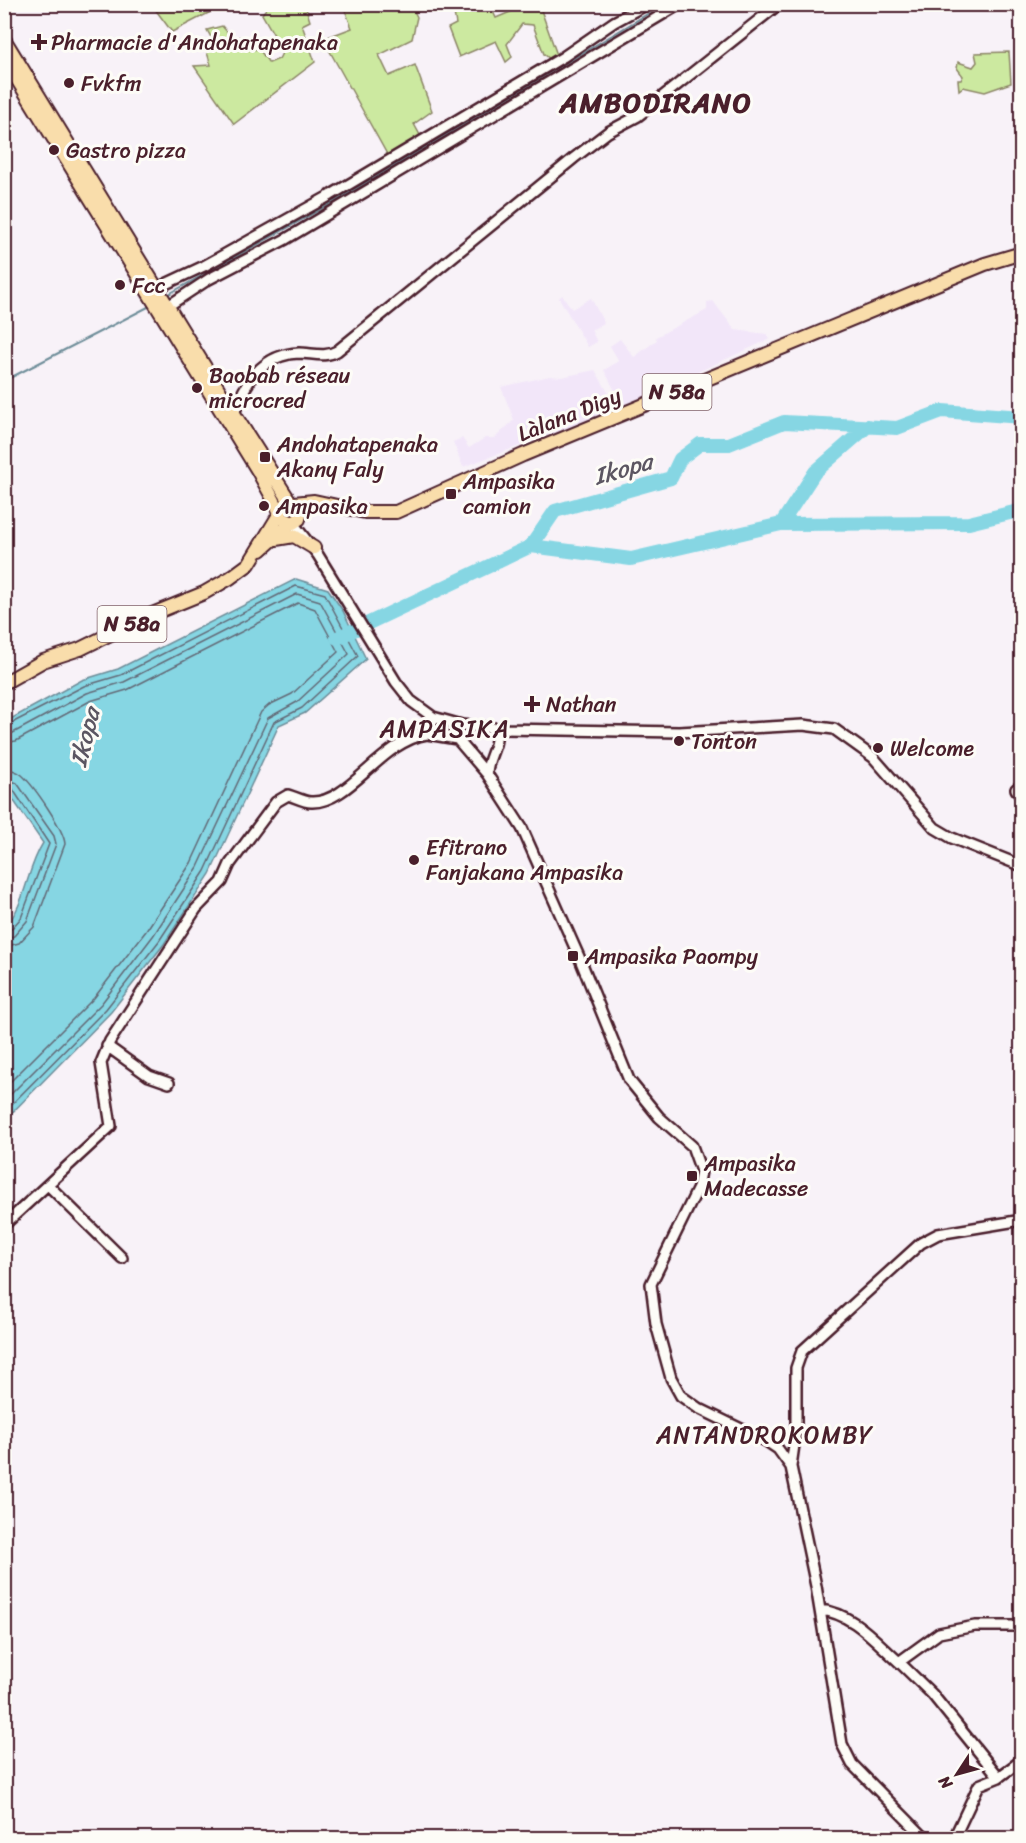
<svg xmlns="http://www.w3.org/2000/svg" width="1026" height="1843" font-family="Sriracha,sans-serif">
<rect width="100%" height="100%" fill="#f8f2f8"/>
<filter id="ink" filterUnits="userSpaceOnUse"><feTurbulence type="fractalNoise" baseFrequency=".0167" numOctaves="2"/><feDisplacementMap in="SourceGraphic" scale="12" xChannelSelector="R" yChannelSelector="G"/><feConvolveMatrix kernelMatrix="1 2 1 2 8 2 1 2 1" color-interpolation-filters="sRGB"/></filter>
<g filter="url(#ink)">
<path fill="#f2e6f9" d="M 562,295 L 572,309 L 591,298 L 604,323 L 591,330 L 597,342 L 588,347 L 559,298 Z
M 713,301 L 735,330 L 767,334 L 770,339 L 623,406 L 604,370 L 619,361 L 610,346 L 620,339 L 634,357 L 657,340 L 656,337 L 707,310 L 707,302 Z
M 595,370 L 618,409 L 463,467 L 453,442 L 462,438 L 469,448 L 485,438 L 495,438 L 514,420 L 501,387 L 550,376 L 562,377 Z"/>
<path fill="#cce9a0" stroke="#8b8466" stroke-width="1.5" d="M 152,5 L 224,5 L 172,32 Z
M 269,5 L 305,5 L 310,21 L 302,25 L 315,62 L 234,124 L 194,66 L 211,65 L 204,43 L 212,39 L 207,30 L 222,26 L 232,37 L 241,37 L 249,50 L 259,49 L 269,63 L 279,59 L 283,51 L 262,14 Z
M 343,5 L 411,5 L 417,17 L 412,39 L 379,55 L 389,76 L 415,65 L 432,111 L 414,124 L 421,137 L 388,156 L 323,39 L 352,28 Z
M 513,5 L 556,5 L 541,10 L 557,55 L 550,59 L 544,54 L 533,25 L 522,24 L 507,44 L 512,57 L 506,62 L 496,41 L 459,57 L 448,28 L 456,24 L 454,13 L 478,6 L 481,11 L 491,7 L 496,18 L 515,10 Z
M 1009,52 L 1011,83 L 985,92 L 963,87 L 959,90 L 958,80 L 961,80 L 963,76 L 957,68 L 958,62 L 973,67 L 977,62 L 975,53 Z"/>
<path fill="#86d6e3" stroke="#6e8d99" stroke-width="1.5" d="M 296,579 L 328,589 L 343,611 L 366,659 L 305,713 L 279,725 L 210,874 L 164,944 L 111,1012 L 5,1120 L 5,927 C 26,904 26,870 43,843 L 5,788 L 5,722 L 82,680 L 118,669 Z"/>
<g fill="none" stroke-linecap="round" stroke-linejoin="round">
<path stroke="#626875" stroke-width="1.5" d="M 4,727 L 84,686 L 121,675 L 296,586 L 325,594 L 358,656 L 302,708 L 274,722 L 205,871 L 159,941 L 106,1009 L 4,1112
M 4,734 L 13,733 L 87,693 L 124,682 L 297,594 L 320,601 L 349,654 L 297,702 L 268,718 L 198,867 L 153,936 L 101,1004 L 4,1101
M 4,743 L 16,741 L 90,701 L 127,690 L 298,603 L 315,609 L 338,652 L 292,694 L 269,705 L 261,712 L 191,863 L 146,931 L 94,998 L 4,1088
M 4,769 C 11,769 17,771 22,775 C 34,786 64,829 65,844 L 34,927 L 19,943 L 4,947
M 4,778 L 17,783 L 54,836 L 56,844 L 27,921 L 14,936 L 4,938
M 4,786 L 12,788 L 49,844 L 21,918 L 11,929 L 4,930"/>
<path stroke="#6e8d99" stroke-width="2" d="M 167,295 L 339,199 L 664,4
M 4,381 L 152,305"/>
<path stroke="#86d6e3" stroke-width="14" d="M 781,524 L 815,472 L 868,426
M 531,546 L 631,559 L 781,524 L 969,523 L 1022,510
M 337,638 L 531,546 L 555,511 L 671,478 L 680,459 L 700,444 L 729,444 L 784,422 L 897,428 L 942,411 L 1022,417"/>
<defs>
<path id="minor" d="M 157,288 L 204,266 L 331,195 L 563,57 L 614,22 L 647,4
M 168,306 L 209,279 L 286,239 L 680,4
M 234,414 C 244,383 263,354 299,353 C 312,353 325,358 337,351 L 574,158 L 608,132 L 638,116 L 779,4
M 293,523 L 318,555 L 396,682 L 411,701 L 433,717 L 462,725 L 504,729 L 679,732 L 803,725 L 834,729 L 873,757 L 935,828 L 952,838 L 1022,866
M 427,734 L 457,739 L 487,774 L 522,828 L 580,959 L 629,1080 L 659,1117 L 692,1146 L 701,1171 L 698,1188 L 651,1284 L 656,1324 L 671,1378 L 681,1396 L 698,1408 L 766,1441 L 778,1449 L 791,1467 L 816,1586 L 842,1744 L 852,1764 L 925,1838
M 487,774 C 487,756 500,746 495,729
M 1016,789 L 1022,798
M 107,1046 L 149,1076 L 169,1083
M 48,1185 L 122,1258
M 4,1225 L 111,1126 L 101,1063 L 110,1041 L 196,909 L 222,882 L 230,864 L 276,802 L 288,795 C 295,797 304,802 311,802 C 349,804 381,741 427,734 L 433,717
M 791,1466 L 796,1431 L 796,1368 L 802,1351 L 921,1243 L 938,1234 L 1022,1220
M 820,1610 C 853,1613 875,1641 899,1662 L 939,1633 L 975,1626 L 1022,1626
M 899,1662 L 932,1694 L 999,1777
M 954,1838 L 979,1785 L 999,1777 L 1022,1760"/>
<path id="major" d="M 4,39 L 219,390 L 291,503
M 4,58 L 258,471 C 266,487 276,502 282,518 L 293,523 L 299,519 L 301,512 L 294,503 L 285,505 L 249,564 L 230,578 L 204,593 L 145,617 L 80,649 L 43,661 L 4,683
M 294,503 L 314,501 L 365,512 L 396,512 L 523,455 L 985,264 L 1022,253
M 276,539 L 294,536 L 314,548
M 261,550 L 291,523"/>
</defs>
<use href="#minor" stroke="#4a1f2b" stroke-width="14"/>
<use href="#major" stroke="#4a1f2b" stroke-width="16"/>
<use href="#minor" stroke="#fdfcf7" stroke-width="9"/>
<use href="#major" stroke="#f9ddab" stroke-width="12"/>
</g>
</g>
<g fill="#4a1f2b" stroke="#fdfcf7" stroke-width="2">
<path d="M36 33h6v6h6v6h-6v6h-6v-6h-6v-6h6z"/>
<circle cx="69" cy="83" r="6"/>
<circle cx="54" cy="150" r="6"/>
<circle cx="120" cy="285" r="6"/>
<circle cx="197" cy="388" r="6"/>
<rect x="259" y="451" width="12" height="12" rx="3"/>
<rect x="445" y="488" width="12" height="12" rx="3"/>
<circle cx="264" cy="506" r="6"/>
<path d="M529 695h6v6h6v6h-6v6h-6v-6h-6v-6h6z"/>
<circle cx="679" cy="741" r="6"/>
<circle cx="878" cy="748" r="6"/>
<circle cx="414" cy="860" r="6"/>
<rect x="567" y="950" width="12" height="12" rx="3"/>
<rect x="686" y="1170" width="12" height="12" rx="3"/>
</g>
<g text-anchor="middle" stroke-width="6" stroke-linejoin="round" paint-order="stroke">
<g fill="#fdfcf7" stroke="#806168" stroke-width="1.5">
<rect x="642.5" y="374" width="69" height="36" rx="4.5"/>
<rect x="97.5" y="606" width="69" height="36" rx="4.5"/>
</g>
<g font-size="21" font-weight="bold" fill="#4a1f2b">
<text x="677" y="399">N 58a</text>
<text x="132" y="631">N 58a</text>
</g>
<g font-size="22" fill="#4a1f2b" stroke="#fdfcf7" text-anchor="start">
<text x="51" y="50">Pharmacie d'Andohatapenaka</text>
<text x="81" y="91">Fvkfm</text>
<text x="66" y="158">Gastro pizza</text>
<text x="132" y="293">Fcc</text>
<text x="209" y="383">Baobab réseau<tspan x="209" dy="25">microcred</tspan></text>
<text x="277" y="452">Andohatapenaka<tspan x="277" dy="25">Akany Faly</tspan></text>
<text x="463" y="489">Ampasika<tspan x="463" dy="25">camion</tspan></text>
<text x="276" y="514">Ampasika</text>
<text x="546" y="712">Nathan</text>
<text x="691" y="749">Tonton</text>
<text x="890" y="756">Welcome</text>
<text x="426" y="855">Efitrano<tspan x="426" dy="25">Fanjakana Ampasika</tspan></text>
<text x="585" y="964">Ampasika Paompy</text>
<text x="704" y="1171">Ampasika<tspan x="704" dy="25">Madecasse</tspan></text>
</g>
<g font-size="22" fill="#4a1f2b" stroke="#fdfcf7">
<text transform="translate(569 414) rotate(-22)" y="8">Làlana Digy</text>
</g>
<g font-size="24" font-style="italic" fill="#5c5662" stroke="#fdfcf7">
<text transform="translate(623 469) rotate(-16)" y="8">Ikopa</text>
<text transform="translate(85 737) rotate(-76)" y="8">Ikopa</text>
</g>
<g font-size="24" letter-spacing="1.5" fill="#4a1f2b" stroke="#fdfcf7">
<text x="445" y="737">AMPASIKA</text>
<text x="765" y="1443">ANTANDROKOMBY</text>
</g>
<g font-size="28" font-weight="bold" letter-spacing="1.5" fill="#4a1f2b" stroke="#fdfcf7">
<text x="656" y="112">AMBODIRANO</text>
</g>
</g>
<rect width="1026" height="1843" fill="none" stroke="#fdfcf7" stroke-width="24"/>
<rect x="12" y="12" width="1002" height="1819" fill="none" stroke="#4a1f2b" stroke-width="2" filter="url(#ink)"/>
<g transform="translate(957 1774) rotate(234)" stroke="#fdfcf7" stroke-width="4.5" paint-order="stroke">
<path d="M0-4.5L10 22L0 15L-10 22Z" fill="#4a1f2b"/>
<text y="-9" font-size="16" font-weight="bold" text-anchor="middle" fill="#4a1f2b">N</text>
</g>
</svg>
